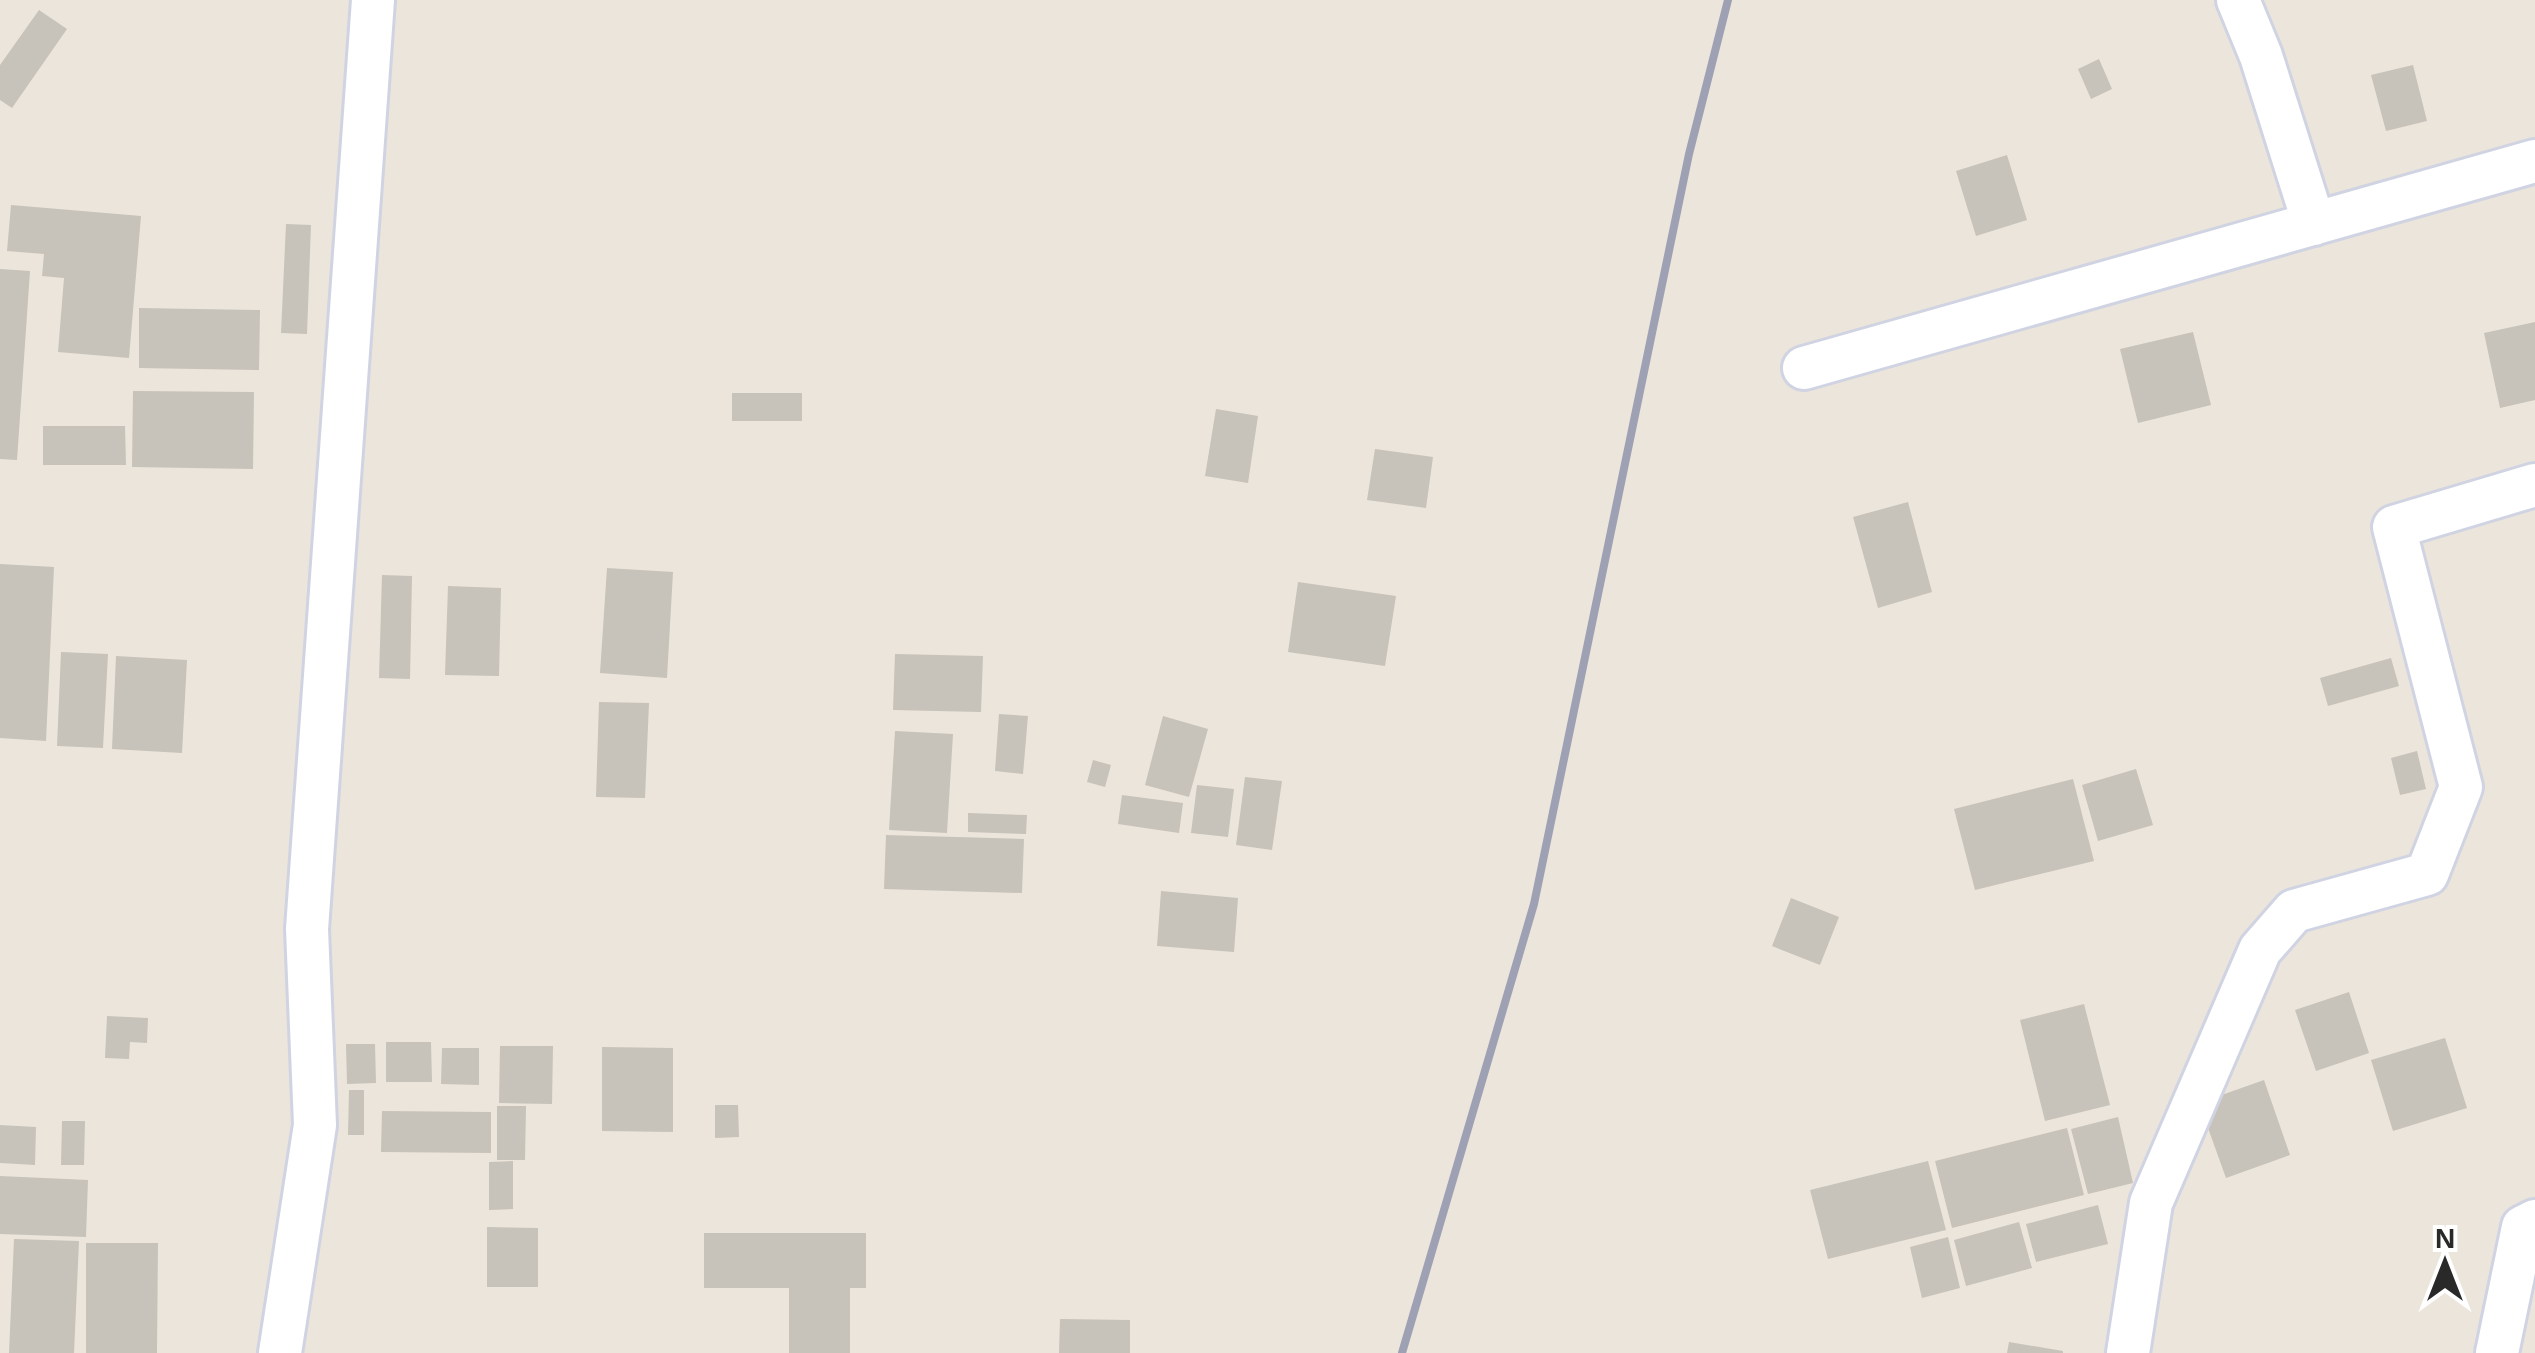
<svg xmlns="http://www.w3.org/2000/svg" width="2535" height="1353" font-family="Helvetica,sans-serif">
<rect width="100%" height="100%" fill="#ece5db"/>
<path fill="#c7c2ba" d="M 39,10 L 67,29 L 12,108 L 0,100 L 0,65 Z
M 2099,59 L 2112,89 L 2091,99 L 2078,69 Z
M 2413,65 L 2427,121 L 2386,131 L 2371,75 Z
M 2007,155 L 2027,220 L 1976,236 L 1956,171 Z
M 11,205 L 141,216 L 129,358 L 58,352 L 64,278 L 42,276 L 44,254 L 7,251 Z
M 286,224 L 311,225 L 307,334 L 281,333 Z
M 0,269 L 30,271 L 17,460 L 0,459 Z
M 139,308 L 260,310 L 259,370 L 139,368 Z
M 2535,322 L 2535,400 L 2500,408 L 2484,333 Z
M 2193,332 L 2211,405 L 2138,423 L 2120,349 Z
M 133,391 L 254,392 L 253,469 L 132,467 Z
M 732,393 L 802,393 L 802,421 L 732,421 Z
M 1216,409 L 1258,416 L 1248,483 L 1205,476 Z
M 43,426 L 125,426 L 126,465 L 43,465 Z
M 1375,449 L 1433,457 L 1426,508 L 1367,500 Z
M 1908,502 L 1932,592 L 1878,608 L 1853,517 Z
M 0,564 L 54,567 L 46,741 L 0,738 Z
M 607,568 L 673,572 L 667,678 L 600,673 Z
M 382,575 L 412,576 L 410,679 L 379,678 Z
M 1298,582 L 1396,596 L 1385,666 L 1288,652 Z
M 448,586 L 501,588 L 499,676 L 445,675 Z
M 61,652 L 108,654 L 103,748 L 57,746 Z
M 895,654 L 983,656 L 981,712 L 893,710 Z
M 116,656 L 187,660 L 182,753 L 112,749 Z
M 2391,658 L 2399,686 L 2328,706 L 2320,678 Z
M 599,702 L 649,703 L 645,798 L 596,797 Z
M 999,714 L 1028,716 L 1023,774 L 995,771 Z
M 1163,716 L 1208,729 L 1189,797 L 1145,785 Z
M 895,731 L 953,734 L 947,833 L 889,830 Z
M 2417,751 L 2426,789 L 2400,795 L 2391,758 Z
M 1093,760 L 1111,765 L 1105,787 L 1087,782 Z
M 2136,769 L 2153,825 L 2098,841 L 2082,785 Z
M 1245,777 L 1282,781 L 1272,850 L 1236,845 Z
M 2073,779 L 2094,861 L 1975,890 L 1954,809 Z
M 1197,785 L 1234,789 L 1228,837 L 1191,833 Z
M 1122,795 L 1183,803 L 1179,833 L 1118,824 Z
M 968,813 L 1027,815 L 1026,834 L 968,832 Z
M 886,835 L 1024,839 L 1022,893 L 884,889 Z
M 1161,891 L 1238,898 L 1234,952 L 1157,946 Z
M 1791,898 L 1839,917 L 1820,965 L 1772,946 Z
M 2349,992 L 2369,1053 L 2316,1071 L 2295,1010 Z
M 2084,1004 L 2110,1105 L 2045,1121 L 2020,1020 Z
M 107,1016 L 148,1018 L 147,1043 L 130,1042 L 129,1059 L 105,1058 Z
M 2445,1038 L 2467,1108 L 2393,1131 L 2371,1060 Z
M 386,1042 L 431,1042 L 432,1082 L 386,1082 Z
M 346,1044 L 375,1044 L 376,1083 L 347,1084 Z
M 500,1046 L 553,1046 L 552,1104 L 499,1103 Z
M 602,1047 L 673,1048 L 673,1132 L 602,1131 Z
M 442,1048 L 479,1048 L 479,1085 L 441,1084 Z
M 2264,1080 L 2290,1155 L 2226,1178 L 2199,1103 Z
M 349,1090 L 364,1090 L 364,1135 L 348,1135 Z
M 715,1105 L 738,1105 L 739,1137 L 715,1138 Z
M 497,1106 L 526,1106 L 525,1160 L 497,1160 Z
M 382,1111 L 491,1112 L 491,1153 L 381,1152 Z
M 2118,1117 L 2133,1183 L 2088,1194 L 2071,1129 Z
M 62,1121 L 85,1121 L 84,1165 L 61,1165 Z
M 0,1125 L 36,1127 L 35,1165 L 0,1163 Z
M 2067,1128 L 2084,1195 L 1952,1228 L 1935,1161 Z
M 513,1161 L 513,1209 L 489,1210 L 489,1162 Z
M 1928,1161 L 1946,1230 L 1828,1259 L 1810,1190 Z
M 0,1176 L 88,1180 L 86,1237 L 0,1234 Z
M 2098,1205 L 2108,1244 L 2036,1262 L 2026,1224 Z
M 2019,1222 L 2032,1268 L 1966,1286 L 1954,1240 Z
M 487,1227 L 538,1228 L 538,1287 L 487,1287 Z
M 704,1233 L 866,1233 L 866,1288 L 850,1288 L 850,1353 L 789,1353 L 789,1288 L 704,1288 Z
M 1948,1237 L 1960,1288 L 1922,1298 L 1910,1247 Z
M 14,1239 L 79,1241 L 74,1353 L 9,1353 Z
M 86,1243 L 158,1243 L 157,1353 L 86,1353 Z
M 1060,1319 L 1130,1320 L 1130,1353 L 1059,1353 Z
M 2009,1342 L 2063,1351 L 2063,1353 L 2007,1353 Z"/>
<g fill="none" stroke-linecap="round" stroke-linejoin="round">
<defs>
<path id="minor" d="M 2238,0 L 2261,56 L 2314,224
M 1804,368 L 2535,161
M 280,1353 L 315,1125 L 307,929 L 373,0
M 2128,1353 L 2151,1203 L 2260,950 L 2294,911 L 2427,874 L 2461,787 L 2394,527 L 2535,485
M 2497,1353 L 2523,1227 L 2535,1221"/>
</defs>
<use href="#minor" stroke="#d0d3e2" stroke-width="48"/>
<use href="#minor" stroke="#fff" stroke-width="42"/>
<path stroke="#9ea0b4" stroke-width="8" d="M 1402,1353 L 1534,904 L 1689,154 L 1728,0"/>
</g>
<g transform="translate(2445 1263)" stroke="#ffffff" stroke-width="8" paint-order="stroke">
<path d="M0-8L18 38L0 25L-18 38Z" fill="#292929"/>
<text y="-15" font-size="28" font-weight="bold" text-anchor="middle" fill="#292929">N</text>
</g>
</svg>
